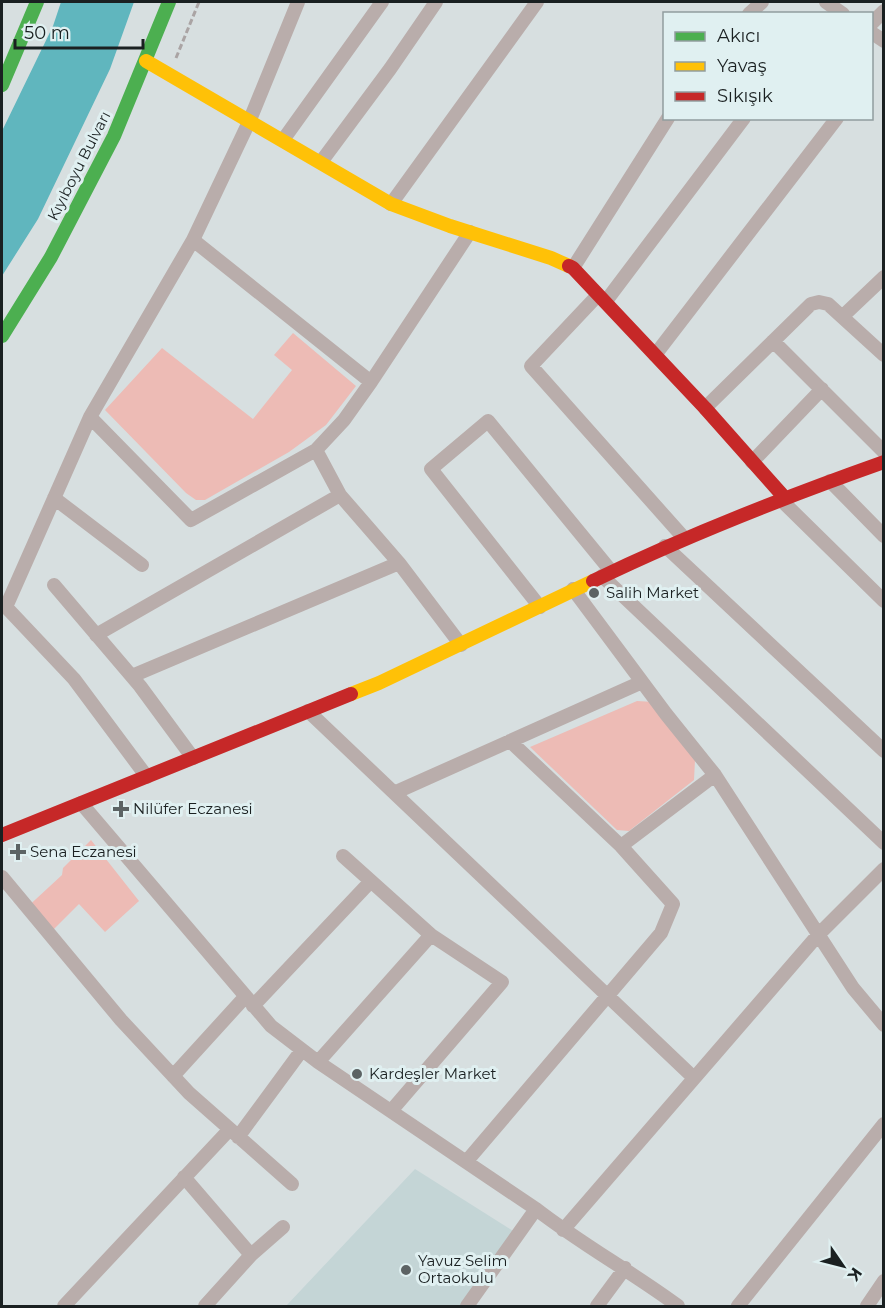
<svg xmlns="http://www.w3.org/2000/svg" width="885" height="1308" font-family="Montserrat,sans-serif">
<rect width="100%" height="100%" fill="#d7dfe0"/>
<path fill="#c4d5d6" d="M 415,1169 L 518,1234 L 466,1306 L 286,1306 Z"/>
<path fill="#edbbb5" d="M 293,333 L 356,386 L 326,425 L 289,452 L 205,500 L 196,500 L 186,493 L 105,410 L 162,348 L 253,419 L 292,370 L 274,355 Z
M 637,701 L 654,702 L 695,760 L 694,780 L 629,831 L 617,830 L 530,747 Z
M 91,840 L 139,901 L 105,932 L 79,904 L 48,935 L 23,911 L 62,875 L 63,868 Z"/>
<path fill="#60b6be" d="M 61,2 L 134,2 L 110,69 L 38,219 L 2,276 L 2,131 L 53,26 Z"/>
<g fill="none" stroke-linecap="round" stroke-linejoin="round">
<path stroke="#aaa4a4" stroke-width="3" stroke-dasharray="6 3" stroke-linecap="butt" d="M 176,58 L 199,2"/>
<path stroke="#b9adab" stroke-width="14" d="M 826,2 L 843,14
M 749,14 L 762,2
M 872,23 L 884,11
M 872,33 L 884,41
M 283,140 L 382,2
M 321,162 L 390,69 L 436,2
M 391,204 L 537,2
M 193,240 L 371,382
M 573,268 L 668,118
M 598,295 L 531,366 L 684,538
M 606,301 L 744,118
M 843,316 L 884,277
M 773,341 L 884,452
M 655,355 L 837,118
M 705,408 L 811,304 L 819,302 L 828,304 L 884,355
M 90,417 L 191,520 L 316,450 L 344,420 L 371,382 L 470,232
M 316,450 L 340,495
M 752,462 L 822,389
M 830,481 L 884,536
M 54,498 L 142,565
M 780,499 L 884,601
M 665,546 L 884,751
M 602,576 L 884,843
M 54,585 L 140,686 L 193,758
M 573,589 L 666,714 L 715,775 L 853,988 L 884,1025
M 540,607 L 431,469 L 488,421 L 611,571
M 96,635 L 340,495 L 399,563 L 461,645
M 132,676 L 399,563
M 308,711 L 694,1078
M 510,741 L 621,846
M 147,777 L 74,679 L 6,607 L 90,417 L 193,240 L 249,122 L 298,2
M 394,793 L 642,682
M 81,803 L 271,1026 L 318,1062 L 536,1209 C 581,1244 632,1272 678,1306
M 2,877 L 121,1020 L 189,1093 L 292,1184
M 253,1006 L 371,881
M 318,1062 L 431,935 L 343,856
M 173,1076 L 245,997
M 391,1111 L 502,982 L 431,935
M 238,1137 L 302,1050
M 466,1162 L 661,933 L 673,904 L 621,846 L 715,775
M 184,1177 L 251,1255
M 563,1230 L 818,935 L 884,869
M 64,1306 L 230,1129
M 205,1306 L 251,1255 L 283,1227
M 467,1306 L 536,1209
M 597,1306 L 625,1268
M 738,1306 L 884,1124
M 867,1306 L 884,1281"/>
<path stroke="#4caf50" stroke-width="14" d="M 2,85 L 37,2
M 2,336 L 51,257 L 114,136 L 169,2"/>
<path stroke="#ffc107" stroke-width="14" d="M 146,61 L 391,204 L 450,226 L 551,258 L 569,266
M 351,694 L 379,683 L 593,581"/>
<path stroke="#c62828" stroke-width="14" d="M 569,266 L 573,268 L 705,408 L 784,497
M 593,581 C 688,535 785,497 884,462
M 2,835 L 351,694"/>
</g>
<g fill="#5c6364" stroke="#e0f0f1" stroke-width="2">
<circle cx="594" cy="593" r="6"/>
<path d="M118 800h6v6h6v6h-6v6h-6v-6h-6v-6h6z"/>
<path d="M15 843h6v6h6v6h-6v6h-6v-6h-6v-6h6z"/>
<circle cx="357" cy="1074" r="6"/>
<circle cx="406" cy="1270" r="6"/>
</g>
<g text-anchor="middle" stroke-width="6" stroke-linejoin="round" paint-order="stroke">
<g font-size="15" fill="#1a2021" stroke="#e0f0f1">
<text transform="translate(79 166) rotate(-63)" y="5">Kıyıboyu Bulvarı</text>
</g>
<g font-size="15" fill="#1a2021" stroke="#e0f0f1" text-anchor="start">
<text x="606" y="598">Salih Market</text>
<text x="133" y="814">Nilüfer Eczanesi</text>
<text x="30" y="857">Sena Eczanesi</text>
<text x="369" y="1079">Kardeşler Market</text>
<text x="418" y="1266">Yavuz Selim<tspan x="418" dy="17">Ortaokulu</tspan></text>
</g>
</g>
<rect width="885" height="1308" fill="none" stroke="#1a2021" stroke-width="6"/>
<rect x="663" y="12" width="210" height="108" fill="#e0f0f1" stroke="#919d9e" stroke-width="1.5"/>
<rect x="675" y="32" width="30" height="9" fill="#4caf50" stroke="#919d9e" stroke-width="1.5"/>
<text x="717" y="42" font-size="18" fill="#1a2021">Akıcı</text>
<rect x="675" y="62" width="30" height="9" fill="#ffc107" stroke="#919d9e" stroke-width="1.5"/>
<text x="717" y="72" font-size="18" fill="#1a2021">Yavaş</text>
<rect x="675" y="92" width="30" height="9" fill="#c62828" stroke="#919d9e" stroke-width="1.5"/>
<text x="717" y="102" font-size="18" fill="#1a2021">Sıkışık</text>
<g transform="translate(843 1266) rotate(125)" stroke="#e0f0f1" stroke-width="4.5" paint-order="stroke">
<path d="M0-4.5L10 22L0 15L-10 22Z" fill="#1a2021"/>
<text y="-9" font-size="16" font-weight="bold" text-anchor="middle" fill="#1a2021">K</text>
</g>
<path d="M15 39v9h128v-9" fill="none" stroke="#1a2021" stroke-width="3"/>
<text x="24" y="39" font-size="18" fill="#1a2021" stroke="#e0f0f1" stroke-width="4.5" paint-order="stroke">50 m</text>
</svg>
